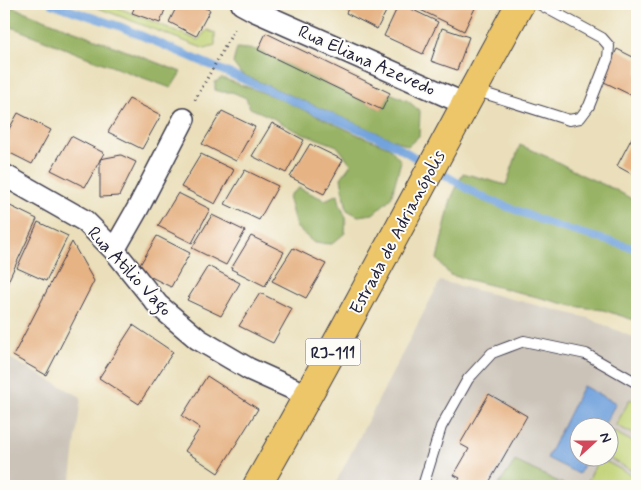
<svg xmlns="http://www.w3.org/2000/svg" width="641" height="490" font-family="Mynerve,sans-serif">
<rect width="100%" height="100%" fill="#fdfcf7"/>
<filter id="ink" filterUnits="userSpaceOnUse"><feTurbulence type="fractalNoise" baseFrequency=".02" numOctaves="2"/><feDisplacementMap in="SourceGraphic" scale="10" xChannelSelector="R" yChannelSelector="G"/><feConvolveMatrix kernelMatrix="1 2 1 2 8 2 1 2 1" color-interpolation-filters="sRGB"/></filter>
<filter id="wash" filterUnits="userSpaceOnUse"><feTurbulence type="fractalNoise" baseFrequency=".0096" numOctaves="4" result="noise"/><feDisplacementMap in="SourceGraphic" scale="20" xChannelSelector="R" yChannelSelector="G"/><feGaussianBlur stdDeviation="1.12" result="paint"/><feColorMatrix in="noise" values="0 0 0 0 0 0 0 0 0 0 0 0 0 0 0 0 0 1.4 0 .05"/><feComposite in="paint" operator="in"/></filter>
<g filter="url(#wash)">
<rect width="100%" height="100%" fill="#eadfba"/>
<path fill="#cbc3b8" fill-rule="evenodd" d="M 440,281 L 588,318 L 637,339 L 637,486 L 334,486 ZM 578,428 L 608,428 L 608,458 L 578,458 Z
M 4,355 L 81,397 L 71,479 L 79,486 L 4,486 Z"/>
<path fill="#c0d173" stroke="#717a57" d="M 88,4 L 109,4 L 198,40 L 207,30 L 215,33 L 215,46 L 205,49 Z
M 630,399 L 637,403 L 637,436 L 616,425 Z
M 614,432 L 637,444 L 637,473 L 608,458 L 609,442 Z
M 599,458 L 637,478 L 637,486 L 593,486 L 587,483 Z"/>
<path fill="#98b365" stroke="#5d6a50" d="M 4,4 L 10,6 L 181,72 L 171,88 L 89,58 L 4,24 Z
M 237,48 L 258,50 L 382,110 L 390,93 L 408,101 L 420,111 L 419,136 L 408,146 L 241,74 L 233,63 Z
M 222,78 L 278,98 L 361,136 L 389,147 L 401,161 L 391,198 L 373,214 L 358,216 L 347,210 L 341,178 L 351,164 L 337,146 L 294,130 L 271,117 L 250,108 L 246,98 L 232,92 L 222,92 L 215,90 L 215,82 Z
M 520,145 L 550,158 L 582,175 L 616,190 L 637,202 L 637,321 L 603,310 L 573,306 L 450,275 L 437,259 L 451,199 L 463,173 L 506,185 Z
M 299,188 L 325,200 L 338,194 L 340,204 L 346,218 L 345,233 L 332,244 L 314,243 L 296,227 L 288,196 Z
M 515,461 L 567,486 L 498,486 Z"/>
<path fill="#72a3dd" stroke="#4a628c" d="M 583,386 L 616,403 L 603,427 L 578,428 L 578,458 L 588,458 L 579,474 L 547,458 Z"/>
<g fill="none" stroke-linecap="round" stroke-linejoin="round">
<path stroke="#72a3dd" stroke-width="8" d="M 52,4 L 119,26 L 389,142 L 480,196 L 556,226 L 637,249"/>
</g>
<g id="blocks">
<path fill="#e6b385" d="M 136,4 L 167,4 L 160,23 L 132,13 Z
M 178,4 L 195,4 L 210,10 L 196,36 L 169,22 Z
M 350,4 L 390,4 L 377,29 L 346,13 Z
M 399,4 L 401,4 L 438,22 L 423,54 L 384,36 Z
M 408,4 L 477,4 L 464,31 Z
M 442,28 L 469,37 L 457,70 L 431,61 Z
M 266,33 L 390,93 L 382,110 L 258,50 Z
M 617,49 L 637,59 L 637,98 L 602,81 Z
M 129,99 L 161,115 L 142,149 L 108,132 Z
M 222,111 L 255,127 L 236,161 L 202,144 Z
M 18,113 L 51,130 L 32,164 L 4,150 L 4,138 Z
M 272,123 L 304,140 L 286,173 L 252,156 Z
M 637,128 L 637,177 L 617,166 Z
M 71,136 L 104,153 L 85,187 L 51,170 Z
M 310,144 L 343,160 L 324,194 L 290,177 Z
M 201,154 L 234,170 L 215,204 L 181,187 Z
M 121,155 L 136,162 L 119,196 L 100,197 L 100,159 Z
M 245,170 L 278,186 L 259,220 L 225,204 Z
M 178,193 L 210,209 L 192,243 L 158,226 Z
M 4,203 L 37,219 L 4,290 Z
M 212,215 L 245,231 L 226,265 L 192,248 Z
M 38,222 L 68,236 L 46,281 L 17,268 Z
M 157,236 L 190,253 L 171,287 L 137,270 Z
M 251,236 L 284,252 L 265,286 L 231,269 Z
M 72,242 L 94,281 L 46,375 L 13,356 Z
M 293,248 L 326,264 L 306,298 L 272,281 Z
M 208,266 L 240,283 L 221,316 L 187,300 Z
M 260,293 L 292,309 L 273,343 L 239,326 Z
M 133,325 L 173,352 L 139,404 L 99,378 Z
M 207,376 L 258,409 L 218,473 L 185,451 L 200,428 L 182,416 Z
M 489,394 L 527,416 L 487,486 L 455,486 L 460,478 L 454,475 L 469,449 L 460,444 Z"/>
</g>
</g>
<g filter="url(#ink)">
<use href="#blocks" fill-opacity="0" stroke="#403e4e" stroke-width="1"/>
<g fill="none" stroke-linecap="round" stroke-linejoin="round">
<defs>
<path id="lane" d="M 474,90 L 569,120 L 580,118 L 589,106 L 608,58 L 609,46 L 602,38 L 539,4
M 423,486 L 441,427 L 468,379 L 492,353 L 524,341 L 586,354 L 637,383"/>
<path id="street" d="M 242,4 L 255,11 L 465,104
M 4,175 L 85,221 L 114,250 L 158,305 L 198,339 L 249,369 L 309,396
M 114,250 L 138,208 L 184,119"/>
<path id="primary" d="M 257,486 C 348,327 432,164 520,4"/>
</defs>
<use href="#lane" stroke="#403e4e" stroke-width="12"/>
<use href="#street" stroke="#403e4e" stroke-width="24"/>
<use href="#primary" stroke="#403e4e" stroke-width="30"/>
<path stroke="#403e4e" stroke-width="3" stroke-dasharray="1 4" stroke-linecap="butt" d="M 195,100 L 236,27"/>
<use href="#lane" stroke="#fff" stroke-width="10"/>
<use href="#street" stroke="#fff" stroke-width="21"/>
<use href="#primary" stroke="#ecc669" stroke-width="28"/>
</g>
</g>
<g text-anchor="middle" stroke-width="4" stroke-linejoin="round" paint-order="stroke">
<rect fill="#fdfcf7" stroke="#646373" stroke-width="1" x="305.5" y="338.5" width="55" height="27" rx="4"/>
<g font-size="16" font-weight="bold" fill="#22223b">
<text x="333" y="358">RJ-111</text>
</g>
<g font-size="18" fill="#22223b" stroke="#fdfcf7">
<text transform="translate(367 60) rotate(24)" y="6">Rua Eliana Azevedo</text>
<text transform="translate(397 232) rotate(-62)" y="6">Estrada de Adrianópolis</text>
<text transform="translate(130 271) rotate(47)" y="6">Rua Atilio Vago</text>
</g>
</g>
<rect width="641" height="490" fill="none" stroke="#fdfcf7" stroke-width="20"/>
<g transform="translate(594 442) rotate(69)"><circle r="24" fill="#fdfcf7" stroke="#a5a5ac"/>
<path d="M0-4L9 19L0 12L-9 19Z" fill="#d1495b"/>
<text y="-8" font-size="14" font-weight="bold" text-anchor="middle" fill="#22223b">N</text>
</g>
</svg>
